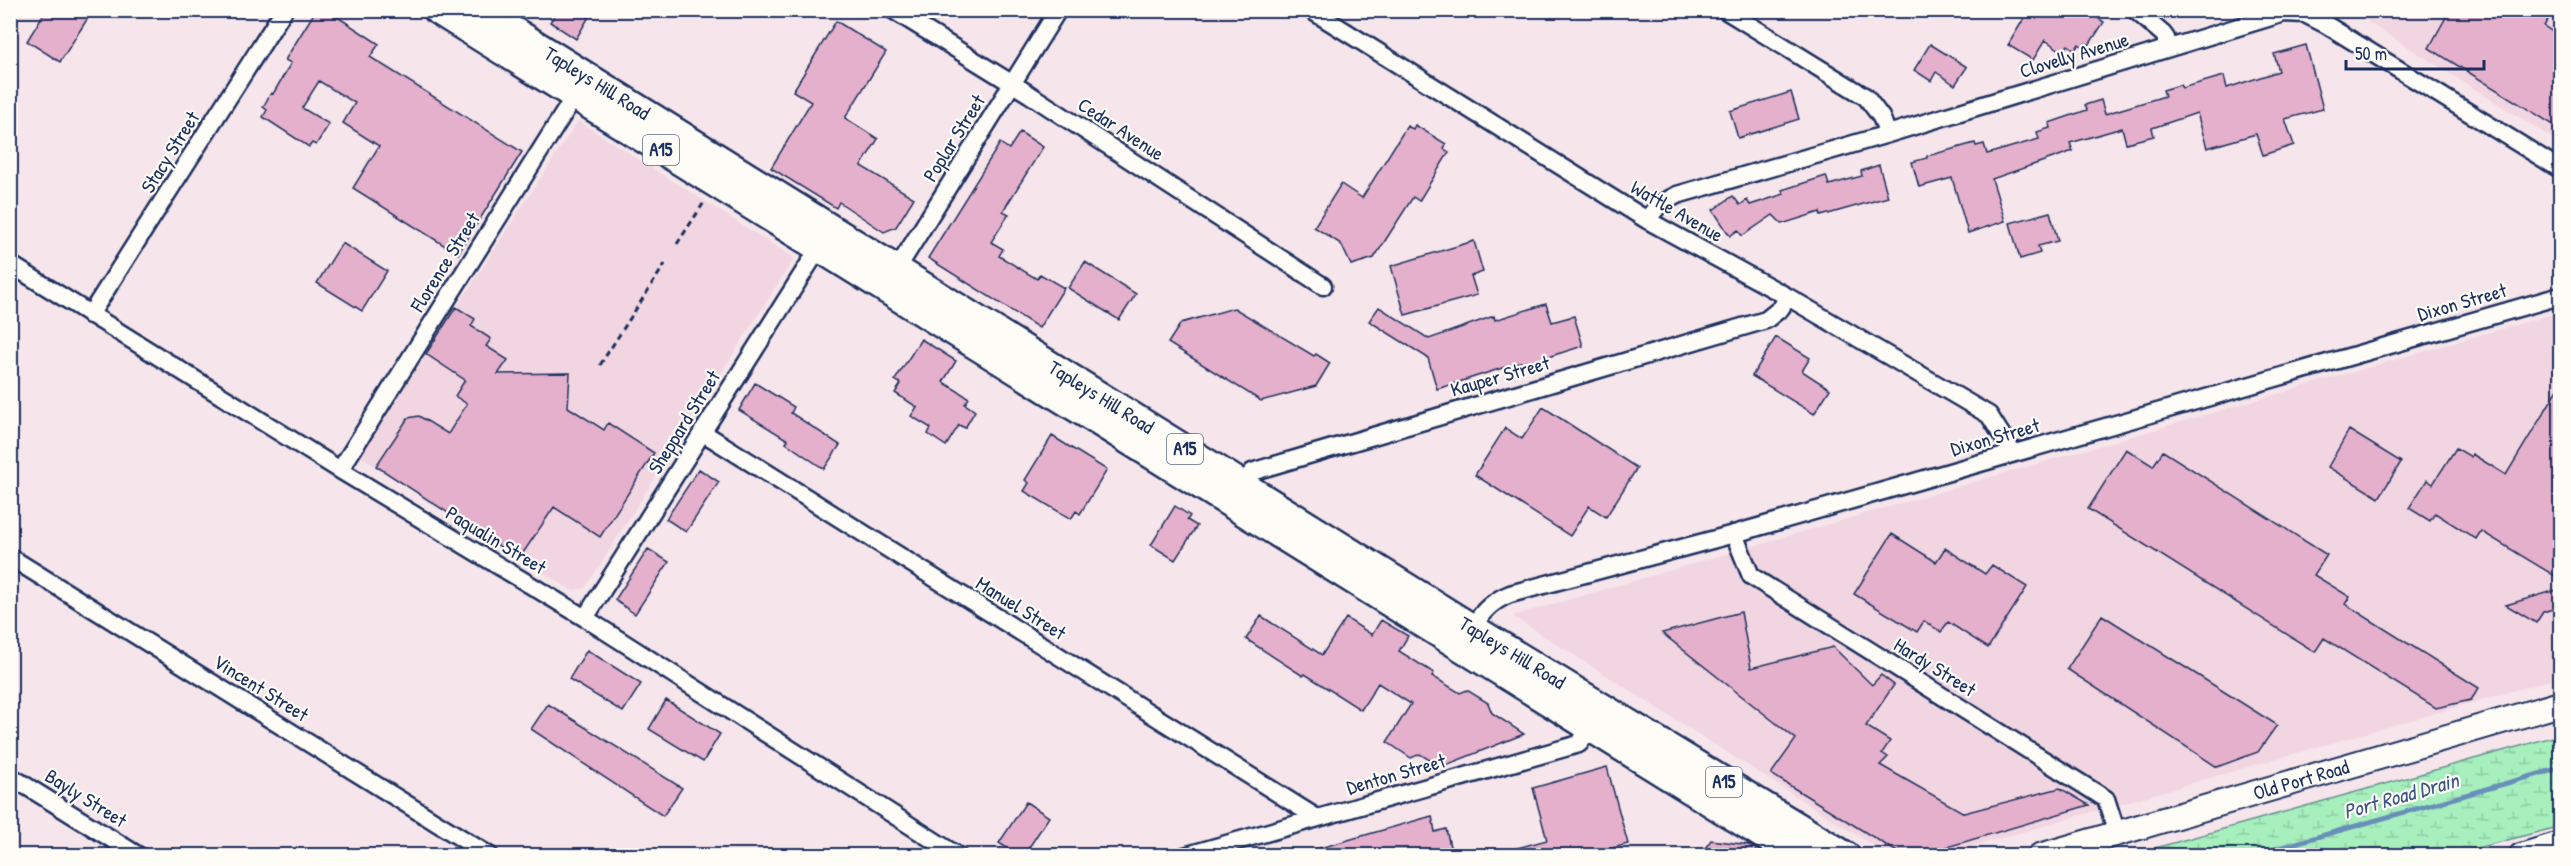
<svg xmlns="http://www.w3.org/2000/svg" width="2571" height="866" font-family="'Patrick Hand',sans-serif">
<defs>
<pattern id="wetland-marsh" width="20" height="14" patternUnits="userSpaceOnUse" patternTransform="scale(1.5)"><rect width="20" height="14" fill="#a7efbd"/><path d="M1 5h8M5 5V1M11 12h8M15 12V8" fill="none" stroke="#8fcda5"/></pattern>
</defs>
<rect width="100%" height="100%" fill="#f6e5ea"/>
<filter id="ink" filterUnits="userSpaceOnUse"><feTurbulence type="fractalNoise" baseFrequency=".0167" numOctaves="2"/><feDisplacementMap in="SourceGraphic" scale="12" xChannelSelector="R" yChannelSelector="G"/><feConvolveMatrix kernelMatrix="1 2 1 2 8 2 1 2 1" color-interpolation-filters="sRGB"/></filter>
<g filter="url(#ink)">
<path fill="#f1d5e1" d="M 2351,11 L 2560,11 L 2560,143 Z
M 578,121 L 794,258 L 585,588 L 571,590 L 360,456 Z
M 2560,312 L 2560,677 L 1942,855 L 1888,855 L 1513,616 Z"/>
<path fill="url(#wetland-marsh)" stroke="#618f8e" stroke-width="1.5" d="M 2560,735 L 2560,826 L 2550,829 L 2450,855 L 2130,855 Z"/>
<g fill="none" stroke-linecap="round" stroke-linejoin="round">
<path stroke="#688eba" stroke-width="5" d="M 2250,856 L 2560,768"/>
</g>
<path fill="#e5b0cb" stroke="#1b2f5e" stroke-width="1.5" d="M 46,10 L 93,10 L 60,62 L 27,41 Z
M 316,10 L 327,10 L 379,44 L 370,57 L 522,152 L 458,254 L 353,188 L 379,146 L 343,123 L 355,103 L 319,81 L 302,108 L 329,124 L 316,145 L 312,143 L 309,147 L 263,117 L 267,110 L 263,107 L 271,93 L 273,94 L 291,63 L 285,60 Z
M 558,10 L 593,10 L 576,39 L 550,22 Z
M 2029,10 L 2076,10 L 2085,16 L 2088,12 L 2104,22 L 2089,45 L 2086,43 L 2083,47 L 2079,44 L 2075,50 L 2068,45 L 2063,52 L 2045,40 L 2033,60 L 2008,45 Z
M 2450,10 L 2554,10 L 2544,26 L 2560,37 L 2560,129 L 2429,48 Z
M 836,21 L 886,52 L 845,118 L 878,139 L 861,166 L 914,198 L 896,227 L 884,232 L 839,202 L 836,208 L 771,168 L 811,102 L 793,91 Z
M 1930,44 L 1967,67 L 1955,85 L 1936,72 L 1931,81 L 1914,70 Z
M 2306,45 L 2323,109 L 2285,119 L 2294,145 L 2263,155 L 2256,134 L 2207,148 L 2197,113 L 2152,128 L 2154,136 L 2126,143 L 2122,128 L 2070,143 L 2073,151 L 1992,179 L 2005,221 L 1968,233 L 1952,178 L 1919,187 L 1912,162 L 1927,158 L 1927,156 L 1975,143 L 1976,146 L 1984,144 L 1987,154 L 2039,139 L 2037,132 L 2050,128 L 2049,123 L 2087,110 L 2085,105 L 2101,100 L 2105,114 L 2165,96 L 2163,90 L 2180,85 L 2182,88 L 2224,76 L 2227,88 L 2279,71 L 2274,54 Z
M 1791,92 L 1799,119 L 1738,138 L 1730,111 Z
M 1415,125 L 1446,144 L 1444,149 L 1449,152 L 1419,201 L 1413,197 L 1374,258 L 1351,265 L 1341,244 L 1314,227 L 1341,184 L 1362,198 L 1407,126 L 1413,129 Z
M 1020,132 L 1043,147 L 1003,211 L 1009,214 L 991,242 L 1003,249 L 999,256 L 1037,279 L 1040,274 L 1064,288 L 1039,328 L 928,258 L 1000,143 L 1009,149 Z
M 1879,165 L 1888,197 L 1821,216 L 1820,212 L 1782,224 L 1773,215 L 1742,236 L 1738,230 L 1730,236 L 1713,210 L 1733,196 L 1740,205 L 1747,200 L 1750,205 L 1784,194 L 1782,190 L 1826,176 L 1829,185 L 1862,176 L 1861,171 Z
M 2050,212 L 2058,241 L 2038,246 L 2040,253 L 2020,259 L 2010,223 Z
M 1474,241 L 1483,272 L 1471,276 L 1477,295 L 1405,315 L 1391,266 Z
M 342,243 L 387,271 L 362,311 L 317,283 Z
M 1085,262 L 1136,294 L 1119,320 L 1068,288 Z
M 1546,304 L 1552,322 L 1574,316 L 1583,346 L 1522,365 L 1521,362 L 1437,389 L 1428,358 L 1369,321 L 1379,307 L 1429,339 L 1494,316 L 1495,320 Z
M 456,307 L 475,319 L 471,326 L 491,339 L 486,346 L 508,360 L 498,374 L 570,373 L 568,407 L 604,430 L 608,423 L 654,453 L 600,537 L 554,507 L 519,559 L 376,466 L 408,418 L 419,416 L 448,434 L 467,404 L 455,396 L 465,380 L 426,354 Z
M 1234,308 L 1314,356 L 1316,354 L 1330,363 L 1316,386 L 1261,401 L 1168,343 L 1181,323 Z
M 1776,337 L 1810,358 L 1802,371 L 1830,389 L 1814,414 L 1752,376 Z
M 921,339 L 956,361 L 943,382 L 969,398 L 965,404 L 975,411 L 965,428 L 959,425 L 946,446 L 928,434 L 931,428 L 911,416 L 917,407 L 895,393 L 901,384 L 895,380 Z
M 755,383 L 794,407 L 791,413 L 840,445 L 824,469 L 786,443 L 788,440 L 739,410 Z
M 2560,386 L 2560,579 L 2481,531 L 2476,539 L 2435,513 L 2430,521 L 2409,508 L 2427,480 L 2433,484 L 2456,448 L 2471,457 L 2472,454 L 2506,475 Z
M 1543,407 L 1637,468 L 1606,517 L 1589,506 L 1570,536 L 1475,475 L 1505,428 L 1522,439 Z
M 2349,430 L 2401,462 L 2379,498 L 2328,467 Z
M 1052,436 L 1107,470 L 1080,514 L 1076,511 L 1071,519 L 1024,491 L 1029,483 L 1025,480 Z
M 2126,449 L 2153,466 L 2163,451 L 2327,555 L 2314,575 L 2350,597 L 2345,604 L 2479,688 L 2471,700 L 2436,708 L 2324,638 L 2315,652 L 2088,509 Z
M 699,469 L 719,482 L 686,532 L 666,519 Z
M 1175,506 L 1190,516 L 1187,520 L 1197,526 L 1175,560 L 1151,545 Z
M 1892,534 L 1936,562 L 1945,548 L 1985,574 L 1992,565 L 2027,587 L 1988,648 L 1948,622 L 1941,632 L 1924,621 L 1917,632 L 1854,594 Z
M 648,549 L 669,562 L 635,614 L 615,600 Z
M 2560,589 L 2560,607 L 2543,612 L 2536,623 L 2506,605 Z
M 1741,612 L 1751,668 L 1833,647 L 1872,685 L 1881,675 L 1894,685 L 1866,726 L 1890,741 L 1882,753 L 1888,757 L 1880,765 L 1964,813 L 2060,788 L 2089,805 L 1920,855 L 1902,855 L 1771,774 L 1796,739 L 1662,633 Z
M 2102,615 L 2277,725 L 2258,752 L 2217,767 L 2067,669 Z
M 1261,616 L 1322,655 L 1346,618 L 1372,635 L 1381,620 L 1408,636 L 1399,651 L 1434,673 L 1432,676 L 1460,693 L 1467,690 L 1488,703 L 1492,713 L 1524,734 L 1441,767 L 1420,754 L 1411,758 L 1387,742 L 1411,704 L 1378,683 L 1361,710 L 1305,674 L 1303,676 L 1246,639 Z
M 587,650 L 641,684 L 623,712 L 569,679 Z
M 666,700 L 720,734 L 703,762 L 649,729 Z
M 548,704 L 682,788 L 663,816 L 531,729 Z
M 1607,767 L 1628,844 L 1587,855 L 1506,855 L 1506,851 L 1547,840 L 1533,788 Z
M 1026,802 L 1049,817 L 1024,855 L 1018,855 L 999,843 Z
M 1432,816 L 1435,832 L 1446,829 L 1452,855 L 1307,855 L 1306,852 Z
M 1711,840 L 1749,845 L 1756,849 L 1756,855 L 1700,855 Z"/>
<g fill="none" stroke-linecap="round" stroke-linejoin="round">
<defs>
<path id="minor" d="M 893,10 L 1029,94 L 1323,286
M 1311,10 L 1647,220 L 1788,297 L 1989,415 L 2013,453
M 1725,10 L 1866,97 L 1881,117 L 1888,134
M 2135,10 L 2163,34 L 2166,38 L 2166,48
M 1647,220 L 1660,204 L 1677,195 L 1888,134 L 2284,13 L 2305,14 L 2325,24 L 2560,169
M 10,264 L 340,470 L 585,618 L 958,856
M 892,277 L 1058,10
M 90,315 L 284,10
M 702,432 L 1317,818
M 340,470 L 579,89
M 1238,492 L 1252,472 L 1258,470 L 1766,320 L 1781,308 L 1788,297
M 1734,534 L 1751,576 L 2106,799 L 2117,833
M 10,557 L 490,856
M 585,618 L 819,248
M 1468,634 C 1480,615 1489,602 1510,594 L 1734,534 L 2560,296
M 10,776 L 139,856
M 1184,856 L 1579,744 L 1594,721"/>
<g id="secondary">
<path id="s1" d="M 2040,856 L 2560,704"/>
<path d="M 2521,856 L 2560,844"/>
</g>
<g id="primary">
<path d="M 437,10 L 1797,856"/>
<path id="s2" d="M 480,10 L 1472,628 L 1846,856"/>
</g>
</defs>
<use href="#minor" stroke="#1b2f5e" stroke-width="21"/>
<use href="#secondary" stroke="#1b2f5e" stroke-width="28"/>
<use href="#primary" stroke="#1b2f5e" stroke-width="32"/>
<path stroke="#1b2f5e" stroke-width="3" stroke-dasharray="6 4.5" stroke-linecap="butt" d="M 677,244 L 705,201
M 600,365 L 665,264"/>
<use href="#minor" stroke="#fdfcf7" stroke-width="16"/>
<use href="#secondary" stroke="#fdfcf7" stroke-width="24"/>
<use href="#primary" stroke="#fdfcf7" stroke-width="27"/>
</g>
</g>
<g text-anchor="middle" stroke-width="4.5" stroke-linejoin="round" paint-order="stroke">
<g fill="#fdfcf7" stroke="#5f6c8c" stroke-width="1.5">
<rect x="643" y="135" width="36" height="30" rx="4.5"/>
<rect x="1167" y="434" width="36" height="30" rx="4.5"/>
<rect x="1706" y="767" width="36" height="30" rx="4.5"/>
</g>
<g font-size="18" font-weight="bold" fill="#1b2f5e">
<text x="661" y="156">A15</text>
<text x="1185" y="455">A15</text>
<text x="1724" y="788">A15</text>
</g>
<g font-size="20" fill="#1b2f5e" stroke="#fdfcf7">
<text transform="translate(2074 55) rotate(-17)" y="7">Clovelly Avenue</text>
<text dy="7" stroke="none"><textPath href="#s2" startOffset="138">Tapleys Hill Road</textPath></text>
<text transform="translate(1121 129) rotate(33)" y="7">Cedar Avenue</text>
<text transform="translate(954 138) rotate(-58)" y="7">Poplar Street</text>
<text transform="translate(170 152) rotate(-58)" y="7">Stacy Street</text>
<text transform="translate(1677 211) rotate(30)" y="7">Wattle Avenue</text>
<text transform="translate(445 262) rotate(-58)" y="7">Florence Street</text>
<text transform="translate(2462 302) rotate(-16)" y="7">Dixon Street</text>
<text transform="translate(1500 376) rotate(-16)" y="7">Kauper Street</text>
<text dy="7" stroke="none"><textPath href="#s2" startOffset="732">Tapleys Hill Road</textPath></text>
<text transform="translate(684 422) rotate(-58)" y="7">Sheppard Street</text>
<text transform="translate(1995 437) rotate(-16)" y="7">Dixon Street</text>
<text transform="translate(496 540) rotate(31)" y="7">Paqualin Street</text>
<text transform="translate(1021 608) rotate(32)" y="7">Manuel Street</text>
<text dy="7" stroke="none"><textPath href="#s2" startOffset="1216">Tapleys Hill Road</textPath></text>
<text transform="translate(1935 667) rotate(32)" y="7">Hardy Street</text>
<text transform="translate(261 688) rotate(32)" y="7">Vincent Street</text>
<text transform="translate(1396 774) rotate(-16)" y="7">Denton Street</text>
<text dy="7" stroke="none"><textPath href="#s1" startOffset="272">Old Port Road</textPath></text>
<text transform="translate(86 798) rotate(32)" y="7">Bayly Street</text>
</g>
<g font-size="21" font-style="italic" fill="#3b5684" stroke="#fdfcf7">
<text transform="translate(2401 796) rotate(-16)" y="7">Port Road Drain</text>
</g>
</g>
<rect width="2571" height="866" fill="none" stroke="#fdfcf7" stroke-width="36"/>
<rect x="18" y="18" width="2535" height="830" fill="none" stroke="#1b2f5e" stroke-width="2" filter="url(#ink)"/>
<path d="M2346 60v9h138v-9" fill="none" stroke="#1b2f5e" stroke-width="3"/>
<text x="2355" y="60" font-size="18" fill="#1b2f5e" stroke="#fdfcf7" stroke-width="4.5" paint-order="stroke">50 m</text>
</svg>
